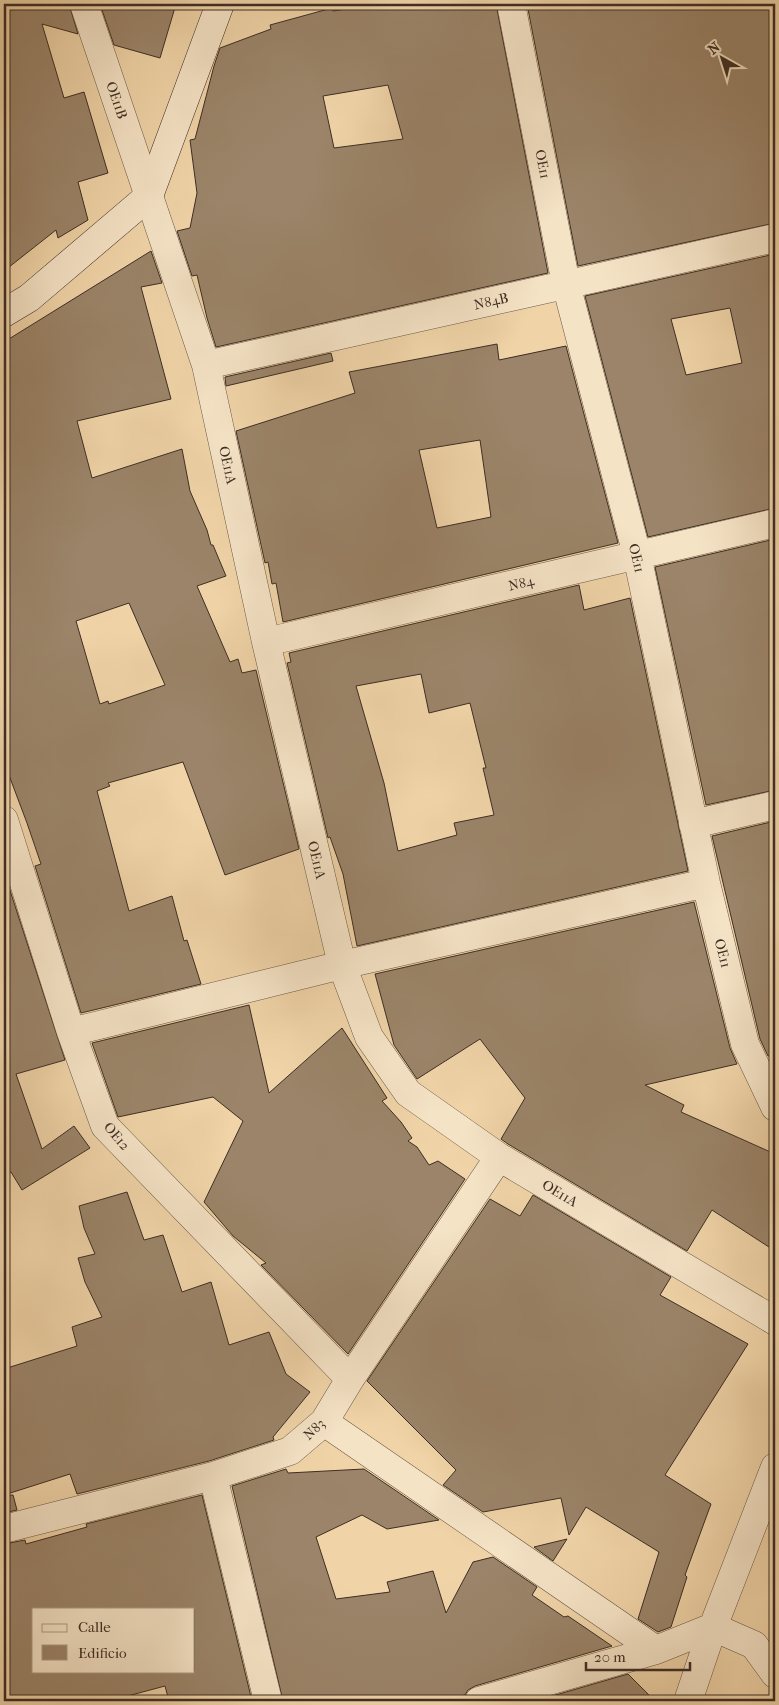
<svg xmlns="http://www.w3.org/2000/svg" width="779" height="1705" font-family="'IM FELL French Canon',serif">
<rect width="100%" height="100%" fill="#f0d4a8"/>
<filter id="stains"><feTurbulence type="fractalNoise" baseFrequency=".004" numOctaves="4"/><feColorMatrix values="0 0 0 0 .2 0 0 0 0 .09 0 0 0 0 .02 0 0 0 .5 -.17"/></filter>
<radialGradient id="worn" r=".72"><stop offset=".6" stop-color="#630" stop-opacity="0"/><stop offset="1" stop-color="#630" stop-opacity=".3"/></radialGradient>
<path fill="#9b8469" stroke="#3e2e24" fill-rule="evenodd" d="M 4,4 L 69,4 L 78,34 L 42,24 L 64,98 L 84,92 L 108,173 L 78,182 L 88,220 L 58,238 L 56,230 L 4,271 Z
M 100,4 L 176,4 L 160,58 L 114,45 Z
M 378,4 L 496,4 L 548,273 L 216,347 L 207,318 L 197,275 L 192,276 L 177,231 L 190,228 L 197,193 L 190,140 L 195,139 L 214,66 L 220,48 L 271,29 L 270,25 L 332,8 L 333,11 ZM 388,85 L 403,139 L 334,148 L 323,96 Z
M 527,4 L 775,4 L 775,223 L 578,266 Z
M 151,251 L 162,283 L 141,287 L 171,399 L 77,421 L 92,478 L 182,449 L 190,491 L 207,530 L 211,545 L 213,545 L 226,576 L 197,586 L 230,662 L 238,659 L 242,673 L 256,670 L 299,849 L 225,875 L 183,762 L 108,783 L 110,786 L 97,791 L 129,911 L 172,896 L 184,941 L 187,940 L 201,984 L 81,1013 L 35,866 L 41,864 L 27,823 L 4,762 L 4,342 ZM 129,603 L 165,685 L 109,704 L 108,701 L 100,704 L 76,621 Z
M 775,254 L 775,508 L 648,537 L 585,296 ZM 730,308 L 742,363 L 686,375 L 671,319 Z
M 497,344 L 499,360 L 566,346 L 618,543 L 283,622 L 276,583 L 272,584 L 268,562 L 265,563 L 236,431 L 355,393 L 349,372 ZM 480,440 L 491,517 L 437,528 L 419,450 Z
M 331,353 L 333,361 L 226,386 L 225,377 Z
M 775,539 L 775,790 L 706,805 L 655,567 Z
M 579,585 L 584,610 L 630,598 L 688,871 L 357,946 L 343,874 L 330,837 L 328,838 L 287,663 L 291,662 L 289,653 ZM 421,674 L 429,713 L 470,703 L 486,768 L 483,768 L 494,815 L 454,823 L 457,835 L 398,851 L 384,783 L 356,686 Z
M 775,821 L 775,1055 L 768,1056 L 760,1039 L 712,836 Z
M 5,875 L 65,1060 L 16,1074 L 42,1149 L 74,1126 L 90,1148 L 22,1190 L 11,1172 L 4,1174 L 4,876 Z
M 694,902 L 730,1048 L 737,1064 L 645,1085 L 684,1105 L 681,1112 L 775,1154 L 775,1251 L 712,1210 L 687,1251 L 508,1144 L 501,1139 L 525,1098 L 480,1039 L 417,1079 L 394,1045 L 375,974 Z
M 249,1005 L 269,1093 L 342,1028 L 387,1098 L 382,1101 L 401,1122 L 412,1138 L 408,1141 L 417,1147 L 429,1165 L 438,1161 L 465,1179 L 348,1354 L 261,1265 L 266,1263 L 233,1236 L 204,1202 L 243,1121 L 213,1097 L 118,1117 L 92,1043 Z
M 127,1192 L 144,1240 L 163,1235 L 182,1292 L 211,1282 L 229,1345 L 269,1332 L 286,1374 L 310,1392 L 273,1437 L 274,1440 L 209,1461 L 77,1494 L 70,1474 L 4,1495 L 4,1369 L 77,1346 L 72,1327 L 102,1317 L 85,1282 L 78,1258 L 95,1254 L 84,1228 L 79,1206 Z
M 533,1195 L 671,1277 L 660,1295 L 748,1344 L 665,1475 L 711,1504 L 685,1575 L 687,1577 L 671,1627 L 658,1632 L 638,1619 L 659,1552 L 586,1507 L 569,1535 L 561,1498 L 483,1512 L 443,1485 L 456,1470 L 367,1381 L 490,1199 L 520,1216 Z
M 286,1469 L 288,1473 L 364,1469 L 439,1520 L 387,1529 L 362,1515 L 316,1537 L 336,1599 L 390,1592 L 387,1582 L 433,1571 L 446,1613 L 473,1562 L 493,1557 L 537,1587 L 532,1595 L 564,1617 L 568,1616 L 612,1646 L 475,1686 L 468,1690 L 465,1695 L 437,1701 L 283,1701 L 232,1486 Z
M 13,1495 L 17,1510 L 4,1513 L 4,1496 Z
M 202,1495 L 252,1701 L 169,1701 L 165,1686 L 109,1701 L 4,1701 L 4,1544 L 25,1540 L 26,1544 L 87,1527 L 86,1524 ZM 34,1609 L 194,1609 L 194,1671 L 34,1671 Z
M 567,1539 L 553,1561 L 534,1547 Z
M 628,1674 L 655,1701 L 535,1701 Z"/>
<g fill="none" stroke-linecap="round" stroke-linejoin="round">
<defs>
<path id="minor" d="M 84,4 L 206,365 L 266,642 L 342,965 L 369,1037 L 408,1093 L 499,1157 L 775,1321
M 511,4 L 566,284 L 637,555 L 706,883 L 745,1044 L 775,1107
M 206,365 L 775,238
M 266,642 L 775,523
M 4,820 L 71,1032 L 105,1126 L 350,1379
M 693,824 L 775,805
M 71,1032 L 342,965 L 706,883
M 324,1422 L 656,1650
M 213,1476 L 268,1701
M 4,1529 L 213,1476 L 290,1451 L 324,1422 L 350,1379 L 499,1157
M 479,1701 L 656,1650 L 713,1627 L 754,1645 L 775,1674
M 688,1701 L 713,1627 L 775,1467"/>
<path id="secondary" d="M 4,313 L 29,298 L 149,196 L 220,4"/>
</defs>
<use href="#minor" stroke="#6a5845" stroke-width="29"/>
<use href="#secondary" stroke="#3e2e24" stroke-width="29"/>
<use href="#minor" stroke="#f5e3c6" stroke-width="28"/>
<use href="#secondary" stroke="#f5e3c6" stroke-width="28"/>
</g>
<g text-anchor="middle" stroke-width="4.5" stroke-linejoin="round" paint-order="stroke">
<g font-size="14" fill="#3e2e24" stroke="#f5e3c6">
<text transform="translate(117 100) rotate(71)" y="5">OE11B</text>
<text transform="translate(543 164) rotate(79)" y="5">OE11</text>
<text transform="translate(491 301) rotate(-13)" y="5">N84B</text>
<text transform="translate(228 465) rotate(78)" y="5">OE11A</text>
<text transform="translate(637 558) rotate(77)" y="5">OE11</text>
<text transform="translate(521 583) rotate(-13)" y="5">N84</text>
<text transform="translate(317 860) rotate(77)" y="5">OE11A</text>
<text transform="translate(723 953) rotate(76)" y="5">OE11</text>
<text transform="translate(117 1136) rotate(50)" y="5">OE12</text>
<text transform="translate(560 1193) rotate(31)" y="5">OE11A</text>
<text transform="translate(314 1429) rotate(-43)" y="5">N83</text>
</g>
</g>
<rect width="779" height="1705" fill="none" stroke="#f0d4a8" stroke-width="20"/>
<rect x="5" y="5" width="769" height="1695" fill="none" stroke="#3e2e24" stroke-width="2.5"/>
<rect x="10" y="10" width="759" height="1685" fill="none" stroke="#3e2e24"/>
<rect x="32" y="1608" width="162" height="65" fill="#f5e3c6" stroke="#ac9b85"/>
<rect x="42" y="1624" width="25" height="8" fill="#f5e3c6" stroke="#ac9b85"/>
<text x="78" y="1632" font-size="15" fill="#3e2e24">Calle</text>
<rect x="42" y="1645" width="25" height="15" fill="#9b8469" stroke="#ac9b85"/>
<text x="78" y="1658" font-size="15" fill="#3e2e24">Edificio</text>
<g transform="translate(722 58) rotate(321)" stroke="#f5e3c6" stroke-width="4" paint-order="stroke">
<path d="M0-4L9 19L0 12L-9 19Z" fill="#3e2e24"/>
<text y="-8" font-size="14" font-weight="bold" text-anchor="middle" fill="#3e2e24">N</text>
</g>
<path d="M586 1662v8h104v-8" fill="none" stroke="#3e2e24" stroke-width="2.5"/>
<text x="594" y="1662" font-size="15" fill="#3e2e24" stroke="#f5e3c6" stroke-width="4" paint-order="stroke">20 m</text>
<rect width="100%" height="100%" filter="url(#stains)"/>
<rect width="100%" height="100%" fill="url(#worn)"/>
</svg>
